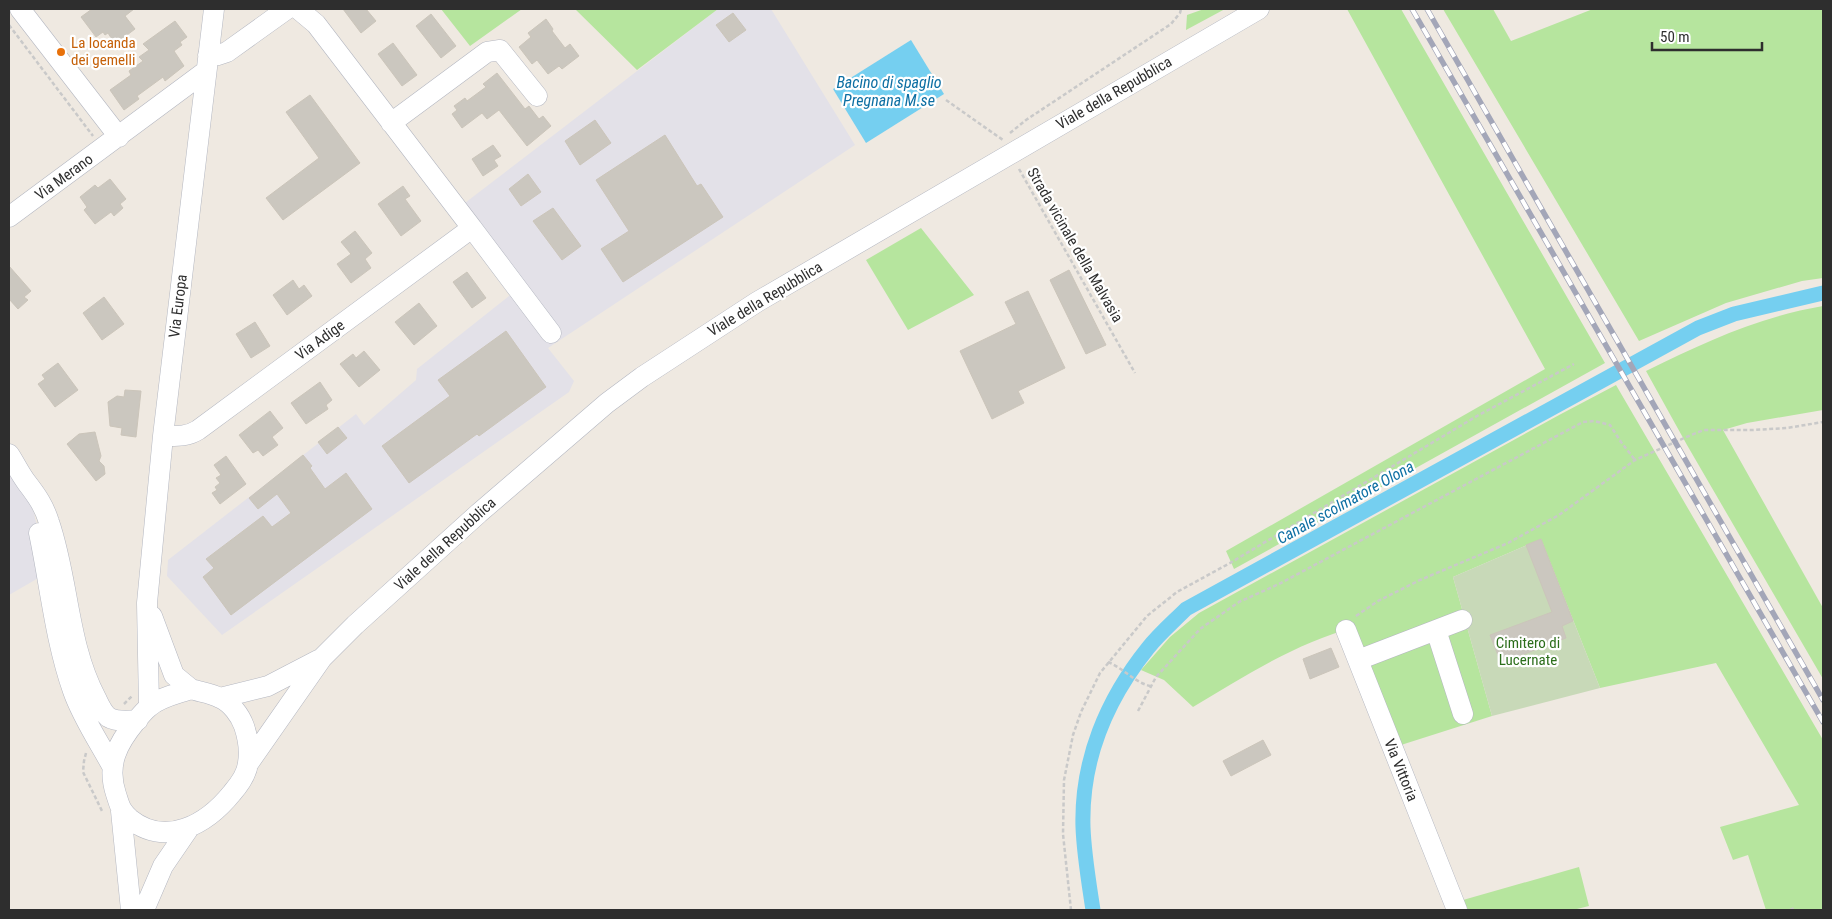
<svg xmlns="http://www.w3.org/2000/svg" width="1832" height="919" font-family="'Roboto Condensed',sans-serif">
<rect width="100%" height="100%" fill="#efe9e1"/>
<path fill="#e3e1e8" d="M 718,9 L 771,9 L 855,145 L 548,348 L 574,381 L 569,392 L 222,635 L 167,576 L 168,560 L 356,414 L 364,425 L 416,380 L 417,369 L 518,289 L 457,209 Z
M 9,454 L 34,513 L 47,573 L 9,595 Z"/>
<path fill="#b6e59e" d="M 441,9 L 522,9 L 470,46 Z
M 575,9 L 718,9 L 637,70 Z
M 1204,9 L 1225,9 L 1186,30 L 1187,15 Z
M 1347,9 L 1401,9 L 1605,363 L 1234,569 L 1226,551 L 1545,369 Z
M 1443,9 L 1493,9 L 1511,41 L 1593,9 L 1823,9 L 1823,278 L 1802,281 L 1726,303 L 1639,341 Z
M 921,228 L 974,295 L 908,330 L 866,260 Z
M 1823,306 L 1823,410 L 1747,423 L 1723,430 L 1823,608 L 1823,679 L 1687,445 L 1646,371 C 1705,342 1758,317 1823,306 Z
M 1616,385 L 1823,740 L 1823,910 L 1766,910 L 1748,855 L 1733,860 L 1720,827 L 1799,805 L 1716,663 L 1600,688 L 1541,539 L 1453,577 L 1492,716 L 1401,745 L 1355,627 C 1296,643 1245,676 1193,707 L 1164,680 L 1141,670 L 1170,637 L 1199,613 L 1561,414 Z
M 1579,867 L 1589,906 L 1573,910 L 1468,910 L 1463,900 Z"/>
<path fill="#c8d9b8" d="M 1541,539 L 1600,688 L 1492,716 L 1453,577 Z"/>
<path fill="#75cff0" d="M 911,40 L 944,94 L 866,143 L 833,89 Z"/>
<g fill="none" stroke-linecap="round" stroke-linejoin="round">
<path stroke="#75cff0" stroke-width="15" d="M 1093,910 C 1089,883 1084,855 1083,827 C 1081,760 1107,699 1148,648 C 1159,634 1173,622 1186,609 L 1698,328 L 1734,314 L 1823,293"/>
</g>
<path fill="#cbc7bf" stroke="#cbc5ba" d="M 92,9 L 134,9 L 125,16 L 135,29 L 115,44 L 108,33 L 105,35 L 103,32 L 96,37 L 81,17 Z
M 343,9 L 366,9 L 376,21 L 361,33 Z
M 733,13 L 746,30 L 729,42 L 716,25 Z
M 431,14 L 456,46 L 441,58 L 416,26 Z
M 546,19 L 553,29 L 552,31 L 565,48 L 570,44 L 579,56 L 562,69 L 559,66 L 548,74 L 537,60 L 532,64 L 519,47 L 531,37 L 528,33 Z
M 175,21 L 187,37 L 180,42 L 182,45 L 174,51 L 184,66 L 165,81 L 163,77 L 137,96 L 139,99 L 124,110 L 110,90 L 131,75 L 129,71 L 143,61 L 139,57 L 149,50 L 143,44 Z
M 393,43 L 417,75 L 402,86 L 378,54 Z
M 497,73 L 525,109 L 529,106 L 539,119 L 543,116 L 551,126 L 527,146 L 499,110 L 487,119 L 482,113 L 462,128 L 452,114 L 457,110 L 454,106 L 465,98 L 467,101 L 486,87 L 483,84 Z
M 310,95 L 360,163 L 283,220 L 266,198 L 319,158 L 286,112 Z
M 595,120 L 611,143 L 580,165 L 565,141 Z
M 665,135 L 697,186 L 701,184 L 723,217 L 623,282 L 601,249 L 629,231 L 596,180 Z
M 493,145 L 501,156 L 494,160 L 498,166 L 483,176 L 472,159 Z
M 528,174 L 541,192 L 521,206 L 509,189 Z
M 110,179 L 126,199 L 120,204 L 123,208 L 114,216 L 111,212 L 95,224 L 84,210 L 87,207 L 80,197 L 95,185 L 98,188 Z
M 403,186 L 410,196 L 405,199 L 421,221 L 401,236 L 378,204 Z
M 553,208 L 581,246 L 562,260 L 533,221 Z
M 355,231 L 372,253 L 365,259 L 371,268 L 351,283 L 337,264 L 351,254 L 341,242 Z
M 9,266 L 31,291 L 24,297 L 28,300 L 18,309 L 9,299 Z
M 1069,270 L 1106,345 L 1086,354 L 1050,280 Z
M 467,272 L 486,298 L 472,308 L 453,282 Z
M 293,280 L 299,289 L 304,285 L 312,296 L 287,315 L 273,295 Z
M 1028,291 L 1065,368 L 1018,391 L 1024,403 L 992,419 L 960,351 L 1016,324 L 1005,302 Z
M 104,297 L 124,324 L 102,340 L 83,313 Z
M 419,303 L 437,326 L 414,345 L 395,322 Z
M 255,322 L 270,346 L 251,358 L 236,334 Z
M 506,331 L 546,387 L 479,436 L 477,434 L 409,483 L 382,446 L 450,396 L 438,380 Z
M 364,351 L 380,370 L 359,387 L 340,364 L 353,354 L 356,358 Z
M 58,363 L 78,390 L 55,407 L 38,384 L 45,379 L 42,375 Z
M 320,382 L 332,400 L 326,405 L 328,409 L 306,424 L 291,403 Z
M 125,390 L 141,391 L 136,437 L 121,435 L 122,428 L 110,426 L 108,402 L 117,396 L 124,397 Z
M 270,411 L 283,428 L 272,437 L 278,445 L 263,456 L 258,450 L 253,453 L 239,435 Z
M 338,427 L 347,438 L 327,454 L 318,442 Z
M 95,432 L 101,456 L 99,461 L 104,466 L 105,474 L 96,481 L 67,444 L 79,434 Z
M 303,455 L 312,466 L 310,468 L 325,489 L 346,473 L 372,509 L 231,615 L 203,577 L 214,568 L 206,559 L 263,516 L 272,527 L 291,513 L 277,494 L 258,509 L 249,498 Z
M 226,456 L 246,484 L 220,504 L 212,493 L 217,490 L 215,487 L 220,483 L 216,478 L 221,475 L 214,465 Z
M 1541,539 L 1573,621 L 1562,626 L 1566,638 L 1501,663 L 1490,635 L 1552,612 L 1526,545 Z
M 1331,648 L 1339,667 L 1310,679 L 1303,659 Z
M 1263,740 L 1271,755 L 1231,776 L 1223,761 Z"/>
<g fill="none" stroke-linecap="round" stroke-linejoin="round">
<defs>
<path id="minor" d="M 20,9 L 119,137
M 208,55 L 218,55 L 227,52 L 287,9
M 391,123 L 487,52 L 500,50 L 537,96
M 9,217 L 206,71
M 472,228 L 551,333
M 163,436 C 176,436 187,437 198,430 L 472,228 L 316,24 L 298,9
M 9,454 C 15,463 20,474 27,483 C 37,496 44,506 49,522 C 69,580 67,643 96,698 C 99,704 102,712 108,717 C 116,722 129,721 138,720
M 39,533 C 50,585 55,640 73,691 C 82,717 99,742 112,766
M 152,616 L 174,675 L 191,689
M 1346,630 L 1457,910
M 1436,630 L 1463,714
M 1358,660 L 1462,620
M 191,689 C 200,692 211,693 220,698 C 231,703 240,715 244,726 C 248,738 250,751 248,763 C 247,774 239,785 232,793 C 207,824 166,848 130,819 C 120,810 120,806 116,794 C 106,764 118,743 136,721 C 140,716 144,711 149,707 C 160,697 177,694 191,689 Z
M 220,698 L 268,686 L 318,660
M 149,706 L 147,603 L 163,436 L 214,9
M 248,764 L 322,658 L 355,625 L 479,513 L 607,403 L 642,377 L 757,302 L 1259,9
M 121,811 L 131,910
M 144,910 L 163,866 L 189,828"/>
</defs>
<use href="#minor" stroke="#b4b7c1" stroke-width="21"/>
<path stroke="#c9c9c9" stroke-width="2.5" stroke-dasharray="4 2.5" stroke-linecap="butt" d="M 9,25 L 93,136
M 946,100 L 1003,140
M 1010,133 L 1026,120 L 1171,24 L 1180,13 L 1181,9
M 1019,169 L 1135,373
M 1356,616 L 1378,601 L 1420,580 L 1508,543 L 1559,515 L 1635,460 L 1691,435 L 1704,430 L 1752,430 L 1787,428 L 1823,422
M 1108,662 C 1123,668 1134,682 1150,686
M 124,704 L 133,695
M 1138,711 L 1156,677 L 1200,629 L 1239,602 L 1279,584 L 1583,422 L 1594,421 L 1610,425 L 1621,442 L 1635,460
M 86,753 L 84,761 L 83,772 L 103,813
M 1071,910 L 1063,834 L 1064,780 L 1073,735 L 1081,712 L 1100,673 L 1147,616 L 1177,592 L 1230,563 L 1477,416 L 1574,364
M 1790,910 L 1795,908"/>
<use href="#minor" stroke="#fff" stroke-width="20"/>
<defs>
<path id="rail" d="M 1412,9 L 1823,722
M 1427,9 L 1823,700"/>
</defs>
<use href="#rail" stroke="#a3a6b8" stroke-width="5.5"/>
<use href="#rail" stroke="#fff" stroke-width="4" stroke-dasharray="11" stroke-linecap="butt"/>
</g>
<circle fill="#e8710a" stroke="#fff" stroke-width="2" cx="61" cy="52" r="5"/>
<g text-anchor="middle" stroke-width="4.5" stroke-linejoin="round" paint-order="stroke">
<g font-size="15" fill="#c56008" stroke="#fff" text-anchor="start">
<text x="71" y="48">La locanda<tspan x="71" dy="17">dei gemelli</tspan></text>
</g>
<g font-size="15" fill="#2e2e2e" stroke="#fff">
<text transform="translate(1114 93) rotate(-30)" y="5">Viale della Repubblica</text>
<text transform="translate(64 177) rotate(-36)" y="5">Via Merano</text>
<text transform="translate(1075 245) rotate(60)" y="5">Strada vicinale della Malvasia</text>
<text transform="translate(765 299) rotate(-31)" y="5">Viale della Repubblica</text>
<text transform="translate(178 306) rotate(-83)" y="5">Via Europa</text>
<text transform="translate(320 340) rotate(-36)" y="5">Via Adige</text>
<text transform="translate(445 544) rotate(-42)" y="5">Viale della Repubblica</text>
<text transform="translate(1401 770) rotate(68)" y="5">Via Vittoria</text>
</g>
<g font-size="15" fill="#2c6e1b" stroke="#fff">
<text x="1528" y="648">Cimitero di<tspan x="1528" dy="17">Lucernate</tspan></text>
</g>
<g font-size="16" font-style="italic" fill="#0d6fa3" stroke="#fff">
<text x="889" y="88">Bacino di spaglio<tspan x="889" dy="18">Pregnana M.se</tspan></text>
<text transform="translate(1345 502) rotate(-29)" y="6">Canale scolmatore Olona</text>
</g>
</g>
<rect width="1832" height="919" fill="none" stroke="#2e2e2e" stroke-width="20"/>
<path d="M1652 42v8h110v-8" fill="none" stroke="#2e2e2e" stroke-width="2.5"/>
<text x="1660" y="42" font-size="15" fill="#2e2e2e" stroke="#ffffff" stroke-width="4" paint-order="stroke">50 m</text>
</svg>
